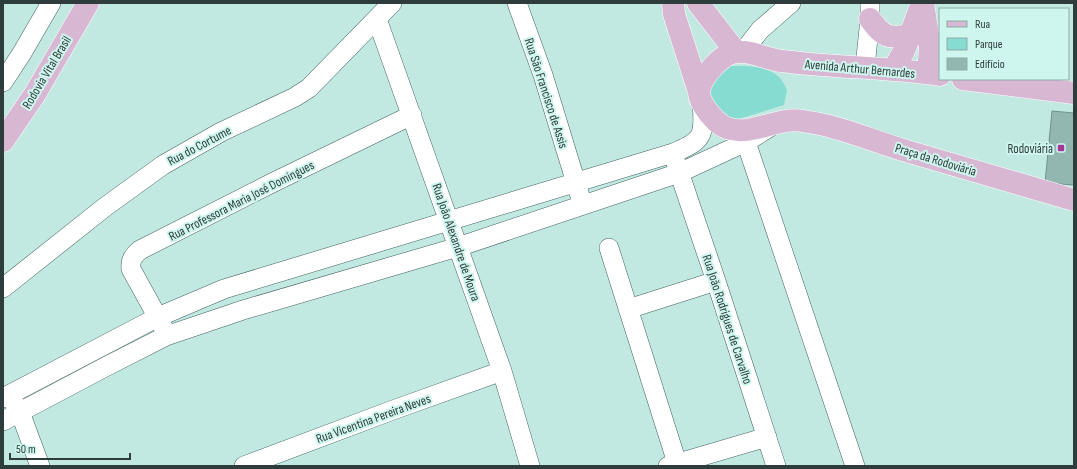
<svg xmlns="http://www.w3.org/2000/svg" width="1077" height="469" font-family="'Sofia Sans Condensed',sans-serif">
<rect width="100%" height="100%" fill="#c2e8e2"/>
<path fill="#87dcd2" d="M 726,66 C 744,66 768,64 781,79 C 783,82 785,86 787,90 L 784,105 L 732,121 L 707,97 L 711,77 Z"/>
<path fill="#92b7b1" stroke="#6f928d" d="M 1052,111 L 1074,113 L 1074,185 L 1045,183 Z"/>
<g fill="none" stroke-linecap="round" stroke-linejoin="round">
<defs>
<path id="minor" d="M 517,3 L 543,75 L 580,196
M 377,19 L 502,371 L 530,466
M 743,52 L 760,30 L 791,3
M 865,67 L 870,19 L 870,3
M 3,82 L 22,53 L 51,3
M 746,142 L 855,466
M 675,160 L 716,281 L 776,466
M 609,248 L 677,463
M 3,288 L 105,207 L 163,165 L 221,132 L 295,97 L 309,88 L 392,3
M 628,309 L 716,281
M 163,327 L 131,269 C 130,260 133,256 140,250 L 272,183 L 412,115
M 3,398 L 158,317 L 224,289 L 673,153 C 703,141 705,136 702,103
M 14,403 L 20,412 L 40,466
M 3,421 L 107,366 L 166,336 L 243,310 L 458,247 L 679,173 L 746,142 L 770,127
M 244,466 L 393,410 L 502,371
M 668,466 L 767,437"/>
<path id="major" d="M 673,3 L 674,14 L 699,92
M 698,3 L 736,52
M 923,3 L 930,48 L 928,73
M 870,19 C 883,37 888,39 910,35
M 893,70 L 904,51 L 922,3
M 940,75 C 888,67 835,68 782,61 C 769,60 750,50 736,52 C 722,53 700,78 699,92 C 699,104 716,124 727,128 C 751,137 778,116 803,121 C 813,123 823,124 832,127 C 856,133 879,143 903,150 C 960,167 1017,183 1074,200
M 963,79 L 1074,93
M 3,141 L 35,94 L 88,3"/>
</defs>
<use href="#minor" stroke="#41635f" stroke-width="20"/>
<use href="#major" stroke="#fff" stroke-width="23"/>
<use href="#minor" stroke="#fff" stroke-width="19"/>
<use href="#major" stroke="#d8b7d3" stroke-width="22"/>
</g>
<rect fill="#a33899" stroke="#cff5ef" stroke-width="1.5" x="1057" y="144" width="8" height="8" rx="2"/>
<g text-anchor="middle" stroke-width="4" stroke-linejoin="round" paint-order="stroke">
<g font-size="13" fill="#2e3d3b" stroke="#cff5ef">
<text transform="translate(860 68) rotate(5)" y="5">Avenida Arthur Bernardes</text>
<text transform="translate(46 72) rotate(-59)" y="5">Rodovia Vital Brasil</text>
<text transform="translate(547 93) rotate(72)" y="5">Rua São Francisco de Assis</text>
<text transform="translate(199 145) rotate(-28)" y="5">Rua do Cortume</text>
<text transform="translate(936 159) rotate(17)" y="5">Praça da Rodoviária</text>
<text transform="translate(241 200) rotate(-27)" y="5">Rua Professora Maria José Domingues</text>
<text transform="translate(457 242) rotate(71)" y="5">Rua João Alexandre de Moura</text>
<text transform="translate(728 319) rotate(72)" y="5">Rua João Rodrigues de Carvalho</text>
<text transform="translate(373 418) rotate(-20)" y="5">Rua Vicentina Pereira Neves</text>
</g>
<g font-size="13" fill="#2e3d3b" stroke="#cff5ef" text-anchor="end">
<text x="1053" y="153">Rodoviária</text>
</g>
</g>
<rect width="1077" height="469" fill="none" stroke="#2e3d3b" stroke-width="8"/>
<rect x="939" y="8" width="130" height="72" fill="#cff5ef" stroke="#8faba7"/>
<rect x="947" y="21" width="20" height="6" fill="#d8b7d3" stroke="#8faba7"/>
<text x="975" y="28" font-size="12" fill="#2e3d3b">Rua</text>
<rect x="947" y="38" width="20" height="12" fill="#87dcd2" stroke="#8faba7"/>
<text x="975" y="48" font-size="12" fill="#2e3d3b">Parque</text>
<rect x="947" y="58" width="20" height="12" fill="#92b7b1" stroke="#8faba7"/>
<text x="975" y="68" font-size="12" fill="#2e3d3b">Edifício</text>
<path d="M10 453v6h120v-6" fill="none" stroke="#2e3d3b" stroke-width="2"/>
<text x="16" y="453" font-size="12" fill="#2e3d3b" stroke="#cff5ef" stroke-width="3" paint-order="stroke">50 m</text>
</svg>
